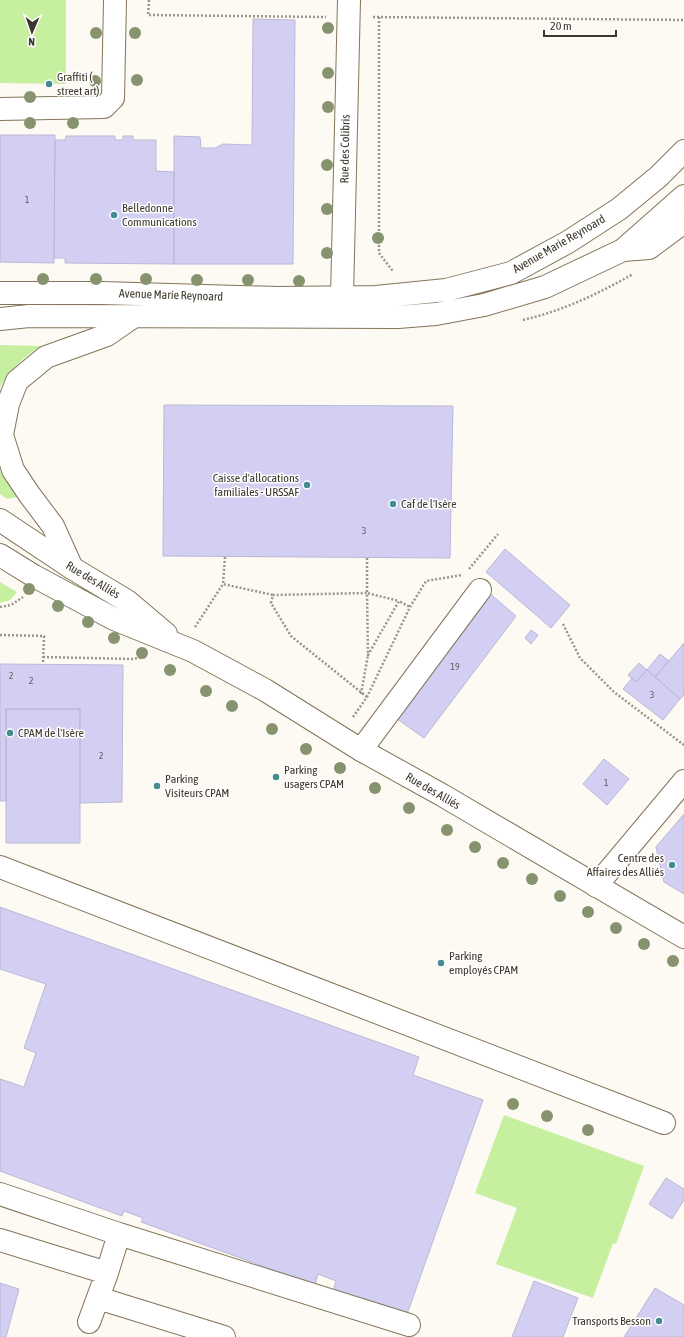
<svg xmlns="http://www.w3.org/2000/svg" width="684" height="1337" font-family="'Asap Condensed',sans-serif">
<rect width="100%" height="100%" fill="#fdf9f3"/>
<path fill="#c6efa0" d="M 0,0 L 66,0 L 66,84 L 0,83 Z
M 0,345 L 41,346 C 24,357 10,369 0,387 Z
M 0,471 L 17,497 L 7,499 L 0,494 Z
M 0,582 L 17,592 L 10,600 L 0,603 Z
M 504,1115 L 644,1166 L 616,1244 L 613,1243 L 593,1298 L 496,1264 L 517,1208 L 475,1193 Z"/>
<path fill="#d3cff2" stroke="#bbb8d7" d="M 253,19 L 295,20 L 293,264 L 174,264 L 174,136 L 200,137 L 201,148 L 215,148 L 223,144 L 252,145 Z
M 0,135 L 55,135 L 54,263 L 0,262 Z
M 66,136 L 115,136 L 115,140 L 123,140 L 123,136 L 133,136 L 133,140 L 156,140 L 156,171 L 174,172 L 174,264 L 65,263 L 65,258 L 54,258 L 55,140 L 65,140 Z
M 164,405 L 453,406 L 450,558 L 163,556 Z
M 505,549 L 570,605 L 551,628 L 486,572 Z
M 487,591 L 516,616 L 424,738 L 393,716 Z
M 531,630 L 538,635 L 531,644 L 525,638 Z
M 684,643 L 684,695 L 680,699 L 655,677 Z
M 660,654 L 669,661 L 655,677 L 647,670 Z
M 639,663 L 647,670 L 636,682 L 628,675 Z
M 0,664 L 123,665 L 122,802 L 80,803 L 80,709 L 6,709 L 6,801 L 0,801 Z
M 647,670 L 680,699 L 663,720 L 623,689 L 632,678 L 636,682 Z
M 6,709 L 80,709 L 80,843 L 6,843 Z
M 604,759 L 629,779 L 607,805 L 583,784 Z
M 684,814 L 684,894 L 664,882 L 656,847 Z
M 0,907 L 419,1057 L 413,1075 L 483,1100 L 406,1317 L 333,1291 L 336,1281 L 318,1274 L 315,1285 L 141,1222 L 143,1218 L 124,1211 L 122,1216 L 0,1171 L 0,1079 L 24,1087 L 36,1053 L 24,1048 L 46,984 L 0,969 Z
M 666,1178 L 684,1189 L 684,1200 L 672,1219 L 649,1204 Z
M 534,1281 L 578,1298 L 563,1337 L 512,1337 Z
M 0,1283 L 19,1289 L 6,1337 L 0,1337 Z
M 655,1288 L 684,1305 L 684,1337 L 624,1337 Z"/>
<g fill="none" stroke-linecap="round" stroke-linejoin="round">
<defs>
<path id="minor" d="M 0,109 L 104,107 L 113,98 L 115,0
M 623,250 L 649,248 L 684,222
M 325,307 L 342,297 L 349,0
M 72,568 L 53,526 L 29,494 L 13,470 L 2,435 L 8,404 L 17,381 L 46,357 L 107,335 L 133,317
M 361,750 L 480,590
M 0,867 L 664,1123
M 596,886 L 684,781
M 0,1194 L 119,1234 L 107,1273
M 119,1234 L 409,1325
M 0,1240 L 107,1273 L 89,1322
M 98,1298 L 224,1337"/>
<path id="major" d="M 0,293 L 102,293 L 277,298 L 376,297 L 446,290 L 511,273 L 568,242 L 619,209 L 658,177 L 684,151
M 0,319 L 29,316 L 398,317 L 436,314 L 484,305 L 545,287 L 623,250 L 684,196
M 0,520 L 72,568 L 127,601 L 166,634
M 0,555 L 34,576 L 114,619 L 193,651 L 265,690 L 361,750 L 442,795 L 684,937"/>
</defs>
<use href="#minor" stroke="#84745a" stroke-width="24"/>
<use href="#major" stroke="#84745a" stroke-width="24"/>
<path stroke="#9a958c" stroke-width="2.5" stroke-dasharray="2 2" stroke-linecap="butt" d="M 149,0 L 148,15 L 326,17
M 373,17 L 684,20
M 379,17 L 379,253 L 392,270 L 393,272
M 523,320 C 562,311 598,294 633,274
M 225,557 L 223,584 L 273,595
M 367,558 L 367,593 L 399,601
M 469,569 L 498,534
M 0,607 L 11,605 L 23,597
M 563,624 L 580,658 L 614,692 L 684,745
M 195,627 L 223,584
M 0,635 L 44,636 L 43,664
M 43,657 L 132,659 L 145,657
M 361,694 L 368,655
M 367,697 L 291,636 L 271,603 L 273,595 L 367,593 L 368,655 L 399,601 L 410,607
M 353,717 L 367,697 L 410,607 L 426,581 L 462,575"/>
<use href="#minor" stroke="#fff" stroke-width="22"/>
<use href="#major" stroke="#fff" stroke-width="22"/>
</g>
<g fill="#87936e">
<circle cx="328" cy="28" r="6"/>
<circle cx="96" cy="33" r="6"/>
<circle cx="135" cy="33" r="6"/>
<circle cx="328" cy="73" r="6"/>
<circle cx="137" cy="80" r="6"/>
<circle cx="95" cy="81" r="6"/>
<circle cx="30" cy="97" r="6"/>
<circle cx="328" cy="107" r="6"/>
<circle cx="30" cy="123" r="6"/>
<circle cx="73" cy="123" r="6"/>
<circle cx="327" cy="165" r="6"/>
<circle cx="327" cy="209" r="6"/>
<circle cx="378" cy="238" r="6"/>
<circle cx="327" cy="253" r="6"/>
<circle cx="43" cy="279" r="6"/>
<circle cx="96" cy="279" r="6"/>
<circle cx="146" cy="279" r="6"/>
<circle cx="197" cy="280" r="6"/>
<circle cx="248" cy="280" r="6"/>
<circle cx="299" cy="281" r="6"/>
<circle cx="29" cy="589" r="6"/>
<circle cx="58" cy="606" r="6"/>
<circle cx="88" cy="622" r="6"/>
<circle cx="114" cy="638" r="6"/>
<circle cx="142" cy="653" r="6"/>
<circle cx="170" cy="670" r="6"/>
<circle cx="206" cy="691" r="6"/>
<circle cx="232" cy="706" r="6"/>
<circle cx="272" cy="729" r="6"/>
<circle cx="306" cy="749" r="6"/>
<circle cx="340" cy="768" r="6"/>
<circle cx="375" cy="788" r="6"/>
<circle cx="409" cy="808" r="6"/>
<circle cx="447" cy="830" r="6"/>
<circle cx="475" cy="847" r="6"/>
<circle cx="503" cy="863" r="6"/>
<circle cx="532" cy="879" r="6"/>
<circle cx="560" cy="896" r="6"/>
<circle cx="588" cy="912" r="6"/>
<circle cx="616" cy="928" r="6"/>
<circle cx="644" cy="944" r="6"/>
<circle cx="673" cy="961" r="6"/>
<circle cx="513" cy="1104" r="6"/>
<circle cx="547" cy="1116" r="6"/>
<circle cx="588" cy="1130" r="6"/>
</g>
<g fill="#448b94" stroke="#fff" stroke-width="1.5">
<circle cx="49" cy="84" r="4"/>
<circle cx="114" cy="215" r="4"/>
<circle cx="307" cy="485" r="4"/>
<circle cx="393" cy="504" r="4"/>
<circle cx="10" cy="733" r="4"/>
<circle cx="276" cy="777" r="4"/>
<circle cx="157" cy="786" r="4"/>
<circle cx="672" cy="865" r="4"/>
<circle cx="441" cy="963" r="4"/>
<circle cx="659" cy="1321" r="4"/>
</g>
<g text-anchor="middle" stroke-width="3" stroke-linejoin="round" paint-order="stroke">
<g font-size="10" fill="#625c5d">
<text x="27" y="203">1</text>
<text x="364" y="534">3</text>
<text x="455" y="670">19</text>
<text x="11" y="679">2</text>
<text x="31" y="684">2</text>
<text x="652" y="698">3</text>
<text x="101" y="759">2</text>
<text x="606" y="786">1</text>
</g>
<g font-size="12" fill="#3d362b" stroke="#fff" text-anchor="start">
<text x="57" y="81">Graffiti (<tspan x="57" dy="14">street art)</tspan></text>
<text x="122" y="212">Belledonne<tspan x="122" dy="14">Communications</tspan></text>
<text x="299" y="482" text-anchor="end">Caisse d'allocations<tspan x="299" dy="14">familiales - URSSAF</tspan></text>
<text x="401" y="508">Caf de l'Isère</text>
<text x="18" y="737">CPAM de l'Isère</text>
<text x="284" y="774">Parking<tspan x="284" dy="14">usagers CPAM</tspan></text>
<text x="165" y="783">Parking<tspan x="165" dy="14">Visiteurs CPAM</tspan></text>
<text x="664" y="862" text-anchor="end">Centre des<tspan x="664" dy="14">Affaires des Alliés</tspan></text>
<text x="449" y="960">Parking<tspan x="449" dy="14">employés CPAM</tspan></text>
<text x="651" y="1325" text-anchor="end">Transports Besson</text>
</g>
<g font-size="12" fill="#3d362b" stroke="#fff">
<text transform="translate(345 149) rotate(-89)" y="4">Rue des Colibris</text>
<text transform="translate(559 244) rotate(-30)" y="4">Avenue Marie Reynoard</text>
<text transform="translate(171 295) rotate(2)" y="4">Avenue Marie Reynoard</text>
<text transform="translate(93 580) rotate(31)" y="4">Rue des Alliés</text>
<text transform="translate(433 791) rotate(30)" y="4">Rue des Alliés</text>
</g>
</g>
<g transform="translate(32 32) rotate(182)" stroke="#ffffff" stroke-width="3" paint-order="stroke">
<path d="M0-3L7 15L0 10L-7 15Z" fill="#3d362b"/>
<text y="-6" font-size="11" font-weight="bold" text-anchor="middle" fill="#3d362b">N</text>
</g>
<path d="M544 30v6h72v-6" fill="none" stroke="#3d362b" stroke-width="2"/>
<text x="550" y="30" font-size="12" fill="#3d362b" stroke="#ffffff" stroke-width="3" paint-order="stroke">20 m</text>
</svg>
